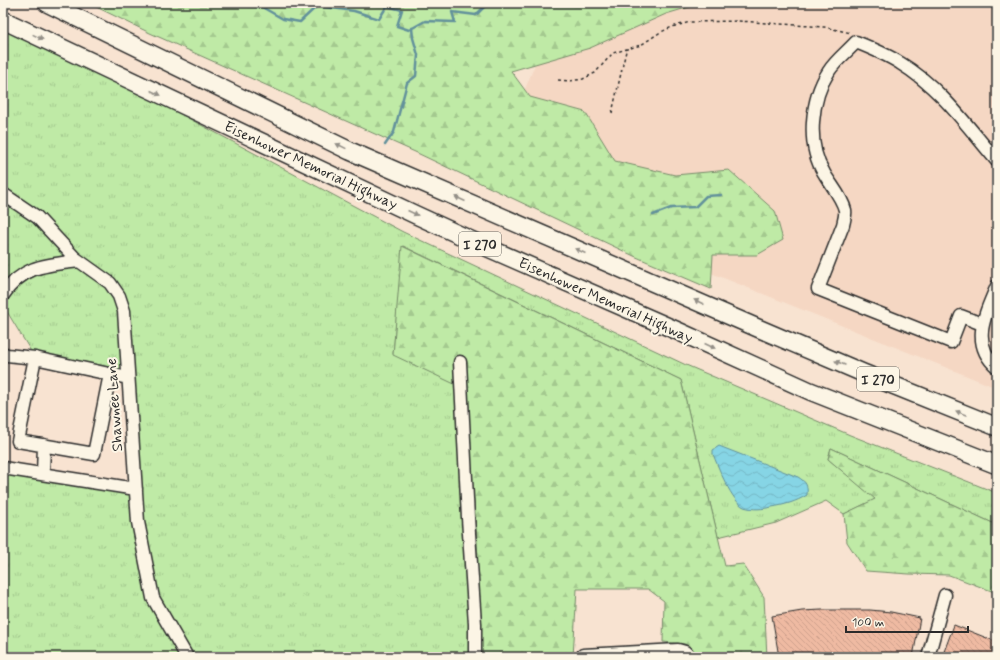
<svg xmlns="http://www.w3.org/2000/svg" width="1000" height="660" font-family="Mynerve,sans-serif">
<defs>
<pattern id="grass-tufts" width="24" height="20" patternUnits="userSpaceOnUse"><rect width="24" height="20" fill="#bfeaa6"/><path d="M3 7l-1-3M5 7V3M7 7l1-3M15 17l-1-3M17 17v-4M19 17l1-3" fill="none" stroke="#a4c98f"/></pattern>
<pattern id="forest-firs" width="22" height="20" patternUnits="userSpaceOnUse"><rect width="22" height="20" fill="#bfeaa6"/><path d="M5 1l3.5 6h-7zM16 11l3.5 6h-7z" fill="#a4c98f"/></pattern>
<pattern id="water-waves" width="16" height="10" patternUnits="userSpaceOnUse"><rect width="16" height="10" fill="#86d5e5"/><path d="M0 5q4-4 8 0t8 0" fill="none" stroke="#74b7c5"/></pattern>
<pattern id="building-back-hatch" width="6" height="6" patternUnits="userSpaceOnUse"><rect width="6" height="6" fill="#efbaa2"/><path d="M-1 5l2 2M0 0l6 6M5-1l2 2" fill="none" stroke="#cda08c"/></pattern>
</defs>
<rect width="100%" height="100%" fill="#f8e3d1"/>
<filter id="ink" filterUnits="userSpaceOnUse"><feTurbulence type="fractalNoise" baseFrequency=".025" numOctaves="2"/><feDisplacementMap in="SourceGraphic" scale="8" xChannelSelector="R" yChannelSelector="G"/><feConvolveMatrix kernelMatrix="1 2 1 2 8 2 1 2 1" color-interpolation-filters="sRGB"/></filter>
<g filter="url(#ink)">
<path fill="#f5d7c3" d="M 644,3 L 997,3 L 997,388 L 487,183 L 547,35 Z"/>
<path fill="url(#grass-tufts)" stroke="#758a68" d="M 3,20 L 403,232 L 686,365 L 850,435 L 997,493 L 997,525 L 831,448 L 828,459 L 876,499 L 844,514 L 826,501 L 776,523 L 718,537 L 681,380 L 403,246 L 393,354 L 456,384 L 477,657 L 3,657 L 3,468 L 136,489 L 128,378 L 35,358 L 3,305 Z"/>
<path fill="url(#forest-firs)" stroke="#758a68" d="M 88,3 L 703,3 L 666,14 L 590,48 L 511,71 L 530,97 L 585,112 L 615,161 L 675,175 L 729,170 L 775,211 L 783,240 L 757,255 L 713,255 L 711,289 L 634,256 L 415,152 L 150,33 Z
M 402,246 L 681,380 L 725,566 L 743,564 L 764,597 L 767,657 L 701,657 L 685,644 L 663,642 L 664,601 L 648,589 L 577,589 L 573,657 L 478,657 L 477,541 L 465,389 L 393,355 Z
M 831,448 L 997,525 L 997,593 L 949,575 L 909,574 L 866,571 L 847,542 L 844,514 L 875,499 L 828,459 Z"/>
<path fill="url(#water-waves)" stroke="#62919b" d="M 719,446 L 798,477 C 806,482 808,485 807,495 C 796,502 784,505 772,507 C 763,509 753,510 744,507 C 732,502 718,467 713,454 L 713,450 Z"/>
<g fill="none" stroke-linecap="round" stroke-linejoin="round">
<path stroke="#62919b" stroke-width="2.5" d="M 219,3 L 262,7 L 283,19 L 300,22 L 317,6 L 354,11 L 379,19 L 387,6 L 402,10 L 397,26 L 409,30 L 425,21 L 455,22 L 452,12 L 476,15 L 488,3
M 996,3 L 997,3
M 385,145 L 394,132 L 407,83 L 416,76 L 418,55 L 413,38 L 412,28
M 653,215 L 671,208 L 695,207 L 706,196 L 721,195"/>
</g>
<path fill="url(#building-back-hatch)" stroke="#2b2b2b" d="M 822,610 L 870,610 L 891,612 L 920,618 L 913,657 L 779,657 L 772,616 L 802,611 Z
M 954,625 L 997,642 L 997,657 L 942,657 Z"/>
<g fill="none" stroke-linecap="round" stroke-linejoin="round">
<defs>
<path id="minor" d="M 3,194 L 37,217 L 75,258 L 110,283 L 119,296 L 124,311 L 138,522 L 153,598 L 187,657
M 997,286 C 986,313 969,343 997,367
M 3,295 C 23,265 46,265 79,261
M 982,324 L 961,316 L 951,342 L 818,289 L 843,225 C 844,220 846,215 845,210 C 842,197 830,184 824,173 C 806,144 811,99 829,71 C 835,61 848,51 856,42 C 871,48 886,54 900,63 C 940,87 967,126 997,161
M 3,353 L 7,355 L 35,358 L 128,378
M 35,358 L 18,441 L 94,454 L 110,374
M 460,362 L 468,518 L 475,624 L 475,657
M 3,468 L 136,489
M 43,474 L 44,445
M 583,655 L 678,650 L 685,652 L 690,657
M 928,657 L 945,595"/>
<path id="highway" d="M 47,3 L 350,151 L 760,329 L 863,373 L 997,427
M 3,20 L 416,215 L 486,247 L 680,332 L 810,391 L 997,465"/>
</defs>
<use href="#minor" stroke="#2b2b2b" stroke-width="15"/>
<use href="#highway" stroke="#2b2b2b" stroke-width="20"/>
<path stroke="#2b2b2b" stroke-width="1.5" stroke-dasharray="3 3" stroke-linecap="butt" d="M 558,80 L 570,81 L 583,79 L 595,73 L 613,53 L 641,45 L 659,33 L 672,27 L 690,22 L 739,21 L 824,27 L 851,33
M 612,113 L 626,51"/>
<use href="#minor" stroke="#fcf5e5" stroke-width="12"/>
<use href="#highway" stroke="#fcf5e5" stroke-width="17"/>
</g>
<defs><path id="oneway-solid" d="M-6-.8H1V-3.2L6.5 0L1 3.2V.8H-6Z"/></defs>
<g fill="#949088">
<use href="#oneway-solid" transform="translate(38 37) rotate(26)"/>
<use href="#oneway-solid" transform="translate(156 93) rotate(25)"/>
<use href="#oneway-solid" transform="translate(341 146) rotate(-154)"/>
<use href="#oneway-solid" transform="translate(460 199) rotate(-156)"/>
<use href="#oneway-solid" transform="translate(413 213) rotate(25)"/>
<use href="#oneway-solid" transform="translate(580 251) rotate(-156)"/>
<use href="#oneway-solid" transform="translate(699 302) rotate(-156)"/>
<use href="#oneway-solid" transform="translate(710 346) rotate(25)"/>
<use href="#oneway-solid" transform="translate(840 363) rotate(-157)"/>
<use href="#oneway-solid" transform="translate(961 413) rotate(-158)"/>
</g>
</g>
<g text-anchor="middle" stroke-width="4" stroke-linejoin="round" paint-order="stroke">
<g fill="#fcf5e5" stroke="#6a6863" stroke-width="1">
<rect x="459" y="232" width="42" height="24" rx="3"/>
<rect x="857" y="367" width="42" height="24" rx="3"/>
</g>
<g font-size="14" font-weight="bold" fill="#2b2b2b">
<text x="480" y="249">I 270</text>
<text x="878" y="384">I 270</text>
</g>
<g font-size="15" fill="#2b2b2b" stroke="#fcf5e5">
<text transform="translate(311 165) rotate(25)" y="5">Eisenhower Memorial Highway</text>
<text transform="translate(606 300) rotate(24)" y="5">Eisenhower Memorial Highway</text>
<text transform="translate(114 405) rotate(-94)" y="5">Shawnee Lane</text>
</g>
</g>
<rect width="1000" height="660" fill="none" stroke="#fcf5e5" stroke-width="16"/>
<rect x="8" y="8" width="984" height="644" fill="none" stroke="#2b2b2b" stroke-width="1.5" filter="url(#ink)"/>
<path d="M846 626v6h122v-6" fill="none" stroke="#2b2b2b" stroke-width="2"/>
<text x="852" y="626" font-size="12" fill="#2b2b2b" stroke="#fcf5e5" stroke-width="3" paint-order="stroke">100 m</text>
</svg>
